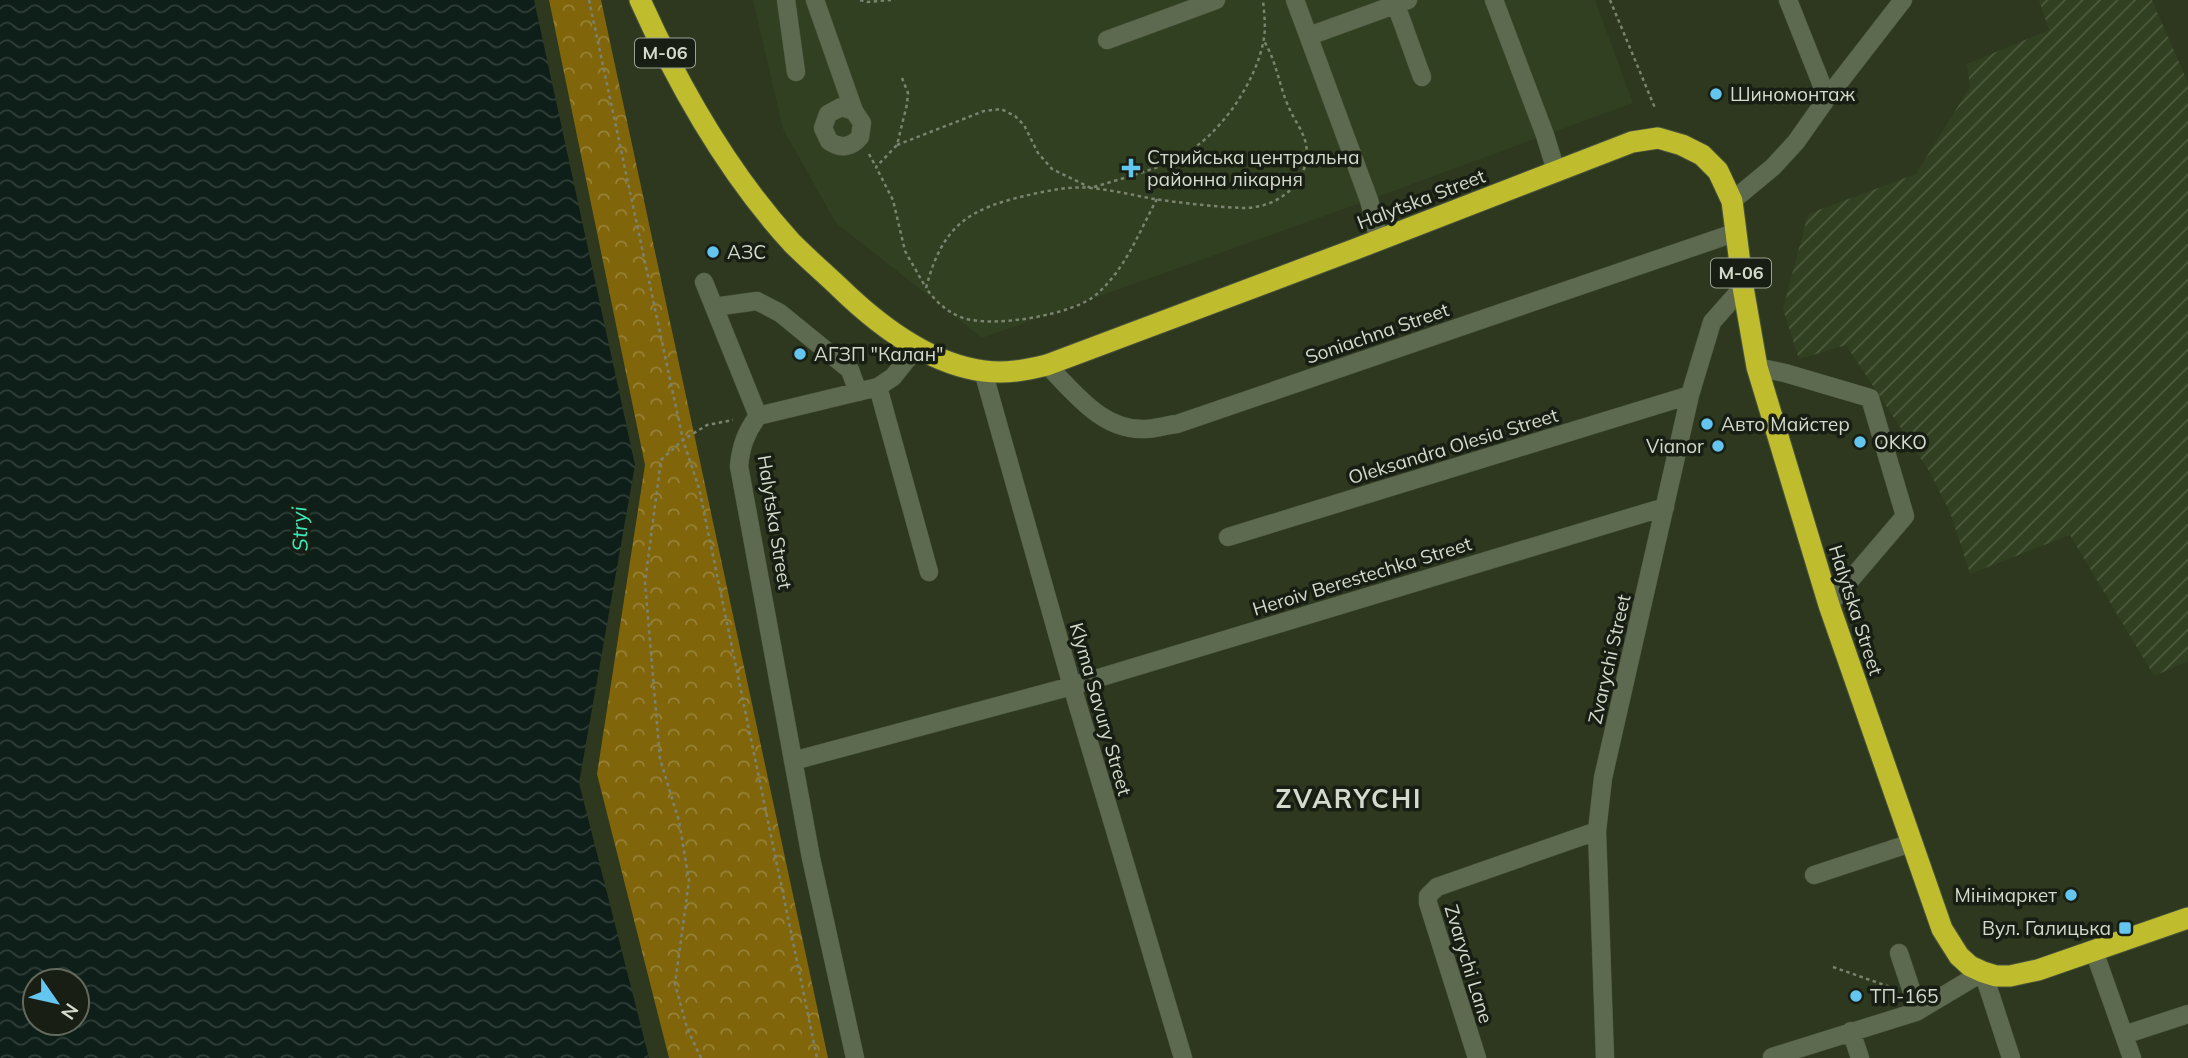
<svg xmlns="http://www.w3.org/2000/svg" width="2188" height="1058" font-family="Mulish,sans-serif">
<defs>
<pattern id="industrial-furrows" width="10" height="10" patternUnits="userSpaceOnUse" patternTransform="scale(1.75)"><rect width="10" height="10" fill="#314020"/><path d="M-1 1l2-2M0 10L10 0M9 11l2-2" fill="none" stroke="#4e5b3f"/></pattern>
<pattern id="forest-crowns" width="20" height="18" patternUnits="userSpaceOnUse" patternTransform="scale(1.75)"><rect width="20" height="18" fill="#80650a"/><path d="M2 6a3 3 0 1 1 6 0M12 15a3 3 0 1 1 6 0" fill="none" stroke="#978238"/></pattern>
<pattern id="water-waves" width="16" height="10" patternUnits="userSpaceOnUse" patternTransform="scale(1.75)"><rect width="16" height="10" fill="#0e1e18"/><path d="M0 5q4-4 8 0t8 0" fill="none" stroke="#303e38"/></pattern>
</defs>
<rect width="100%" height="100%" fill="#2d381f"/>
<path fill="#314020" d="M 753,0 L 1595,0 L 1633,103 L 1369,200 L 982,338 L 836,223 L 783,129 Z"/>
<path fill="url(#industrial-furrows)" d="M 2039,0 L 2152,0 L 2188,83 L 2188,661 L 2154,676 L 2070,535 L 1970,574 L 1950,512 L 1929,471 L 1846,345 L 1799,359 L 1783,309 L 1808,214 L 1916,174 L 1970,87 L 1967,64 L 2049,30 Z"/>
<path fill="url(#forest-crowns)" d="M 549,0 L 601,0 L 828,1058 L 669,1058 L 597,774 L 645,465 Z"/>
<path fill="url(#water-waves)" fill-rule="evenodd" d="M 0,0 L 534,0 L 635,465 L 579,783 L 649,1058 L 0,1058 ZM 35,981 L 77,981 L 77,1023 L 35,1023 Z"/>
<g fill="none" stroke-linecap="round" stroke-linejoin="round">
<defs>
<path id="minor" d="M 786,0 L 796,72
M 815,0 L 854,111 L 862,123 L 860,137 C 851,148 840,149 829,141 L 823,128 L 828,114 L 841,107 L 854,111
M 1295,0 L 1369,200 L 1379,240
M 1494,0 L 1545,135 L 1556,171
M 1788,0 L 1827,98
M 1396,5 L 1422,77
M 1309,36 L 1408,0
M 1107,40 L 1216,0
M 1732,201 L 1773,167 L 1796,142 L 1827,98 L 1903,0
M 704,282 L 758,416
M 714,307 L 757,301 L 780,313 L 850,370 L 858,392
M 1047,365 C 1074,392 1102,431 1145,429 C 1155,429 1167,425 1177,424 L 1737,232
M 1757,367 L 1785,373 L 1870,398 L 1905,516 L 1829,605
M 983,371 L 1072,686 L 1183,1058
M 878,387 L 929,572
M 1228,537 L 1690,395
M 793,761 L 1072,686 L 1665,507
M 1814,875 L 1911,843
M 2094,951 L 2132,1058
M 1899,953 L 1913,995 L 1916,1012
M 1851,1031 L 1860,1058
M 2124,1035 L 2188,1014
M 1772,1057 L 1916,1012 L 1983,972 L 2011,1058
M 855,1058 L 811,858 L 739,466 C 741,446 746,432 758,416 L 878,387 L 893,377 L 917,347
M 1477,1058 L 1428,903 L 1428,896 L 1437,887 L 1597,831
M 1605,1058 L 1597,831 L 1603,778 L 1690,395 L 1712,322 L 1743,287"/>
<path id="highway" d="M 640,0 C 679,87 728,173 792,243 C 807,258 823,272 839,287 C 878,325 928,364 984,371 C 1006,374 1026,370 1047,365 L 1353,250 L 1632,142 L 1658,138 L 1682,145 L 1702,155 L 1718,171 L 1732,201 L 1743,287 L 1757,367 L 1829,605 L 1942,929 L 1959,956 L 1970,966 L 1983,972 L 1996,976 L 2010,976 L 2038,970 L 2188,918"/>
</defs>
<use href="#minor" stroke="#4a543e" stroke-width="19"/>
<use href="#highway" stroke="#4a543e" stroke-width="23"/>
<path stroke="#7a836f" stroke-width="2.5" stroke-dasharray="3.5 3.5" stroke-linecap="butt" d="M 589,0 L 683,440 L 699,488 L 817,1058
M 860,0 L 867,2 L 891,0
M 1610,0 L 1655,108
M 902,78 L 908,93 L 907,104 L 897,145 L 876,167 L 893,200 L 905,251 L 926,288
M 897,145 L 984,111 L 1001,109 L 1015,116 L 1024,125 L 1038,153 L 1052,169 L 1091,188 C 1122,178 1155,171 1183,155 C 1221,134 1257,81 1264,38 C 1266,25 1264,13 1263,0
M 869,154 L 876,167
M 1157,199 C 1139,232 1126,268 1097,294 C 1074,315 993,328 963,318 C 947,312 936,302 926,288 C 943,223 970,208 1033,194 C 1052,190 1071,186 1091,188 C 1112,190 1133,195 1154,199 C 1182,203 1216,207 1244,208 C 1279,208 1312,181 1306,144 C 1303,131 1295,121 1290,110 C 1279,87 1277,62 1264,41
M 1833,967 L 1893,988
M 701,1058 L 687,1028 L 675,984 L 689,881 L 679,821 L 660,759 L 645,582 L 661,460 L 683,440 L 707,425 L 733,420"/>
<use href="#minor" stroke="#5d6a4f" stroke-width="18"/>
<use href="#highway" stroke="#bfbd2d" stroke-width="21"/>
</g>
<g fill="#64c5ee" stroke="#181e13" stroke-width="2.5">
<circle cx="1716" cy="94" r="7"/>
<path d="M1127.5 157.5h7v7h7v7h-7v7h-7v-7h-7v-7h7z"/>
<circle cx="713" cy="252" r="7"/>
<circle cx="800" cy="354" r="7"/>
<circle cx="1707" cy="424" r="7"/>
<circle cx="1860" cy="442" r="7"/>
<circle cx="1718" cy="446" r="7"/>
<circle cx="2071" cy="895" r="7"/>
<rect x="2118" y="921" width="14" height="14" rx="3.5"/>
<circle cx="1856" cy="996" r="7"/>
</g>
<g text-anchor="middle" stroke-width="7" stroke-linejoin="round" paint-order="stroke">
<g fill="#181e13" stroke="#9ba294" stroke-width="2">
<rect x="635" y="38.5" width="60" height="29" rx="5"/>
<rect x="1711" y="258.5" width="60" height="29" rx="5"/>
</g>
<g font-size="18" font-weight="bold" fill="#d3dbcc">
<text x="665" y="59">М-06</text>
<text x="1741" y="279">М-06</text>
</g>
<g font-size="19" fill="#d3dbcc" stroke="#181e13" text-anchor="start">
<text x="1730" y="101">Шиномонтаж</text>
<text x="1147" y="164">Стрийська центральна<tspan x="1147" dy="22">районна лікарня</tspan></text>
<text x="727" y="259">АЗС</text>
<text x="814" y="361">АГЗП "Калан"</text>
<text x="1721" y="431">Авто Майстер</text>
<text x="1874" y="449">OKKO</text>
<text x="1704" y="453" text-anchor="end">Vianor</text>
<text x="2057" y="902" text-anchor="end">Мінімаркет</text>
<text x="2111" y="935" text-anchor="end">Вул. Галицька</text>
<text x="1870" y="1003">ТП-165</text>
</g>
<g font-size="19" fill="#d3dbcc" stroke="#181e13">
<text transform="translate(1421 199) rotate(-21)" y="7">Halytska Street</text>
<text transform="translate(1377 333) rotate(-19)" y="7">Soniachna Street</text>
<text transform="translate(1453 446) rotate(-17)" y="7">Oleksandra Olesia Street</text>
<text transform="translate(775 522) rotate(81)" y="7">Halytska Street</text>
<text transform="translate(1362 576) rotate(-17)" y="7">Heroiv Berestechka Street</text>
<text transform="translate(1856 610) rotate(72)" y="7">Halytska Street</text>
<text transform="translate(1609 659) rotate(-77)" y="7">Zvarychi Street</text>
<text transform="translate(1101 709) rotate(74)" y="7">Klyma Savury Street</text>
<text transform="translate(1469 964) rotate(73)" y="7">Zvarychi Lane</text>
</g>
<g font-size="21" font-style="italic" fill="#38edba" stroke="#181e13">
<text transform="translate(300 529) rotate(-92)" y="7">Stryi</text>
</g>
<g font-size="26" font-weight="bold" letter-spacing="2" fill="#d3dbcc" stroke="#181e13">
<text x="1349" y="808">ZVARYCHI</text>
</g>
</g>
<g transform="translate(56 1002) rotate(124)"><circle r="33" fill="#181e13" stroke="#636a5d" stroke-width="2"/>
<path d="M0-5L12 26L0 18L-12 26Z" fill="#64c5ee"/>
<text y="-10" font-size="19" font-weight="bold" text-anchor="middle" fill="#d3dbcc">N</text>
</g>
</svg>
